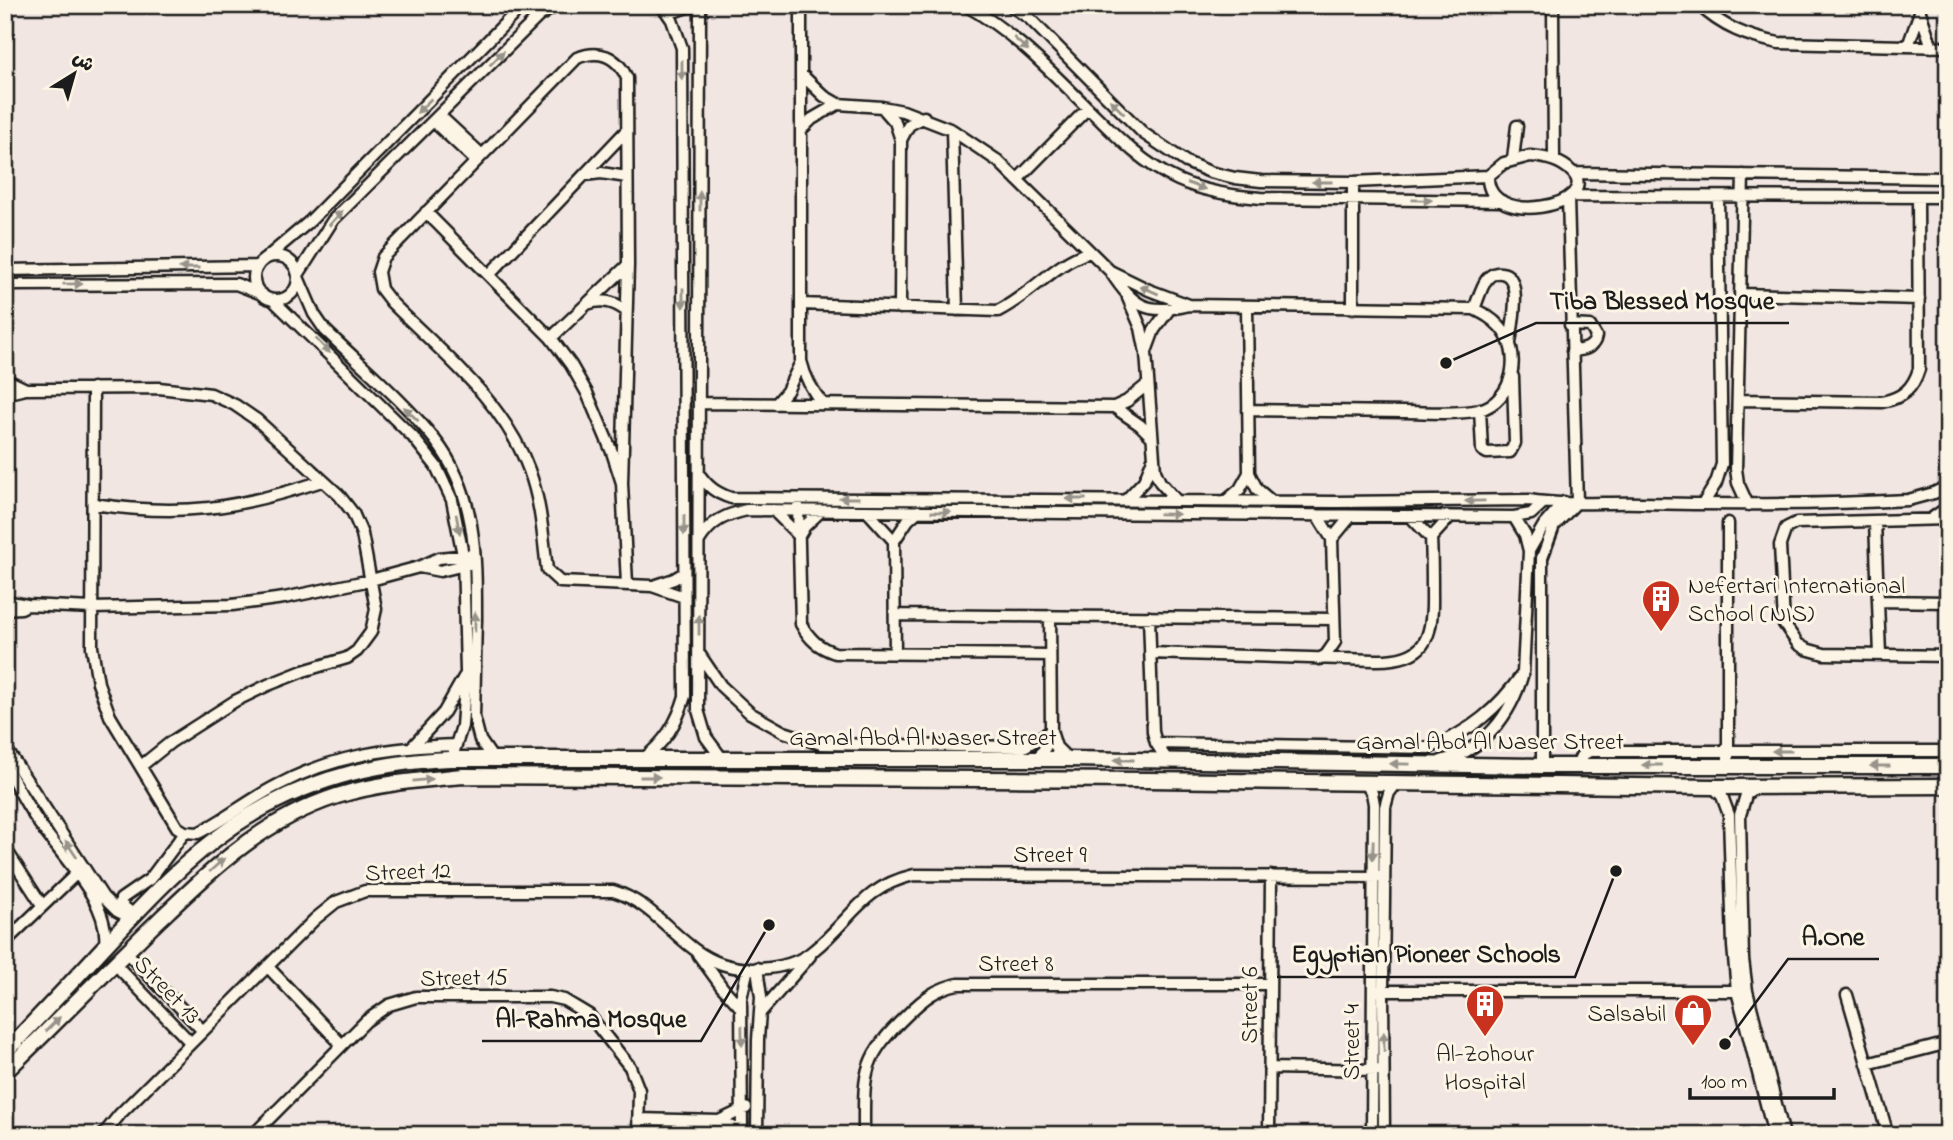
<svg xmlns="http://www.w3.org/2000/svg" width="1953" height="1140" font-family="'Indie Flower','Playpen Sans Arabic',sans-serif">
<rect width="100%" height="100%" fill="#f2e6e2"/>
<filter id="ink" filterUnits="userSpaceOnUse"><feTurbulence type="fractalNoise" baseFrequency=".0143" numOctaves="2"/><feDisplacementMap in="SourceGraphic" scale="14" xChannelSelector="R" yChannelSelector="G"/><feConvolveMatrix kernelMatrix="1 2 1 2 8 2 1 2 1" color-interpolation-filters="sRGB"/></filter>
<g filter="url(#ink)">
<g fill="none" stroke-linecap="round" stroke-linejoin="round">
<defs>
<path id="street" d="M 700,5 L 698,710 L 706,737 L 723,760
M 801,5 L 801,361 C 805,378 812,391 823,404
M 965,5 C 1016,33 1054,75 1095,115 C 1120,140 1145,165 1178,180 C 1205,192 1232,196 1261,198 L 1502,201
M 1010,5 L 1029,18 L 1143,133 L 1186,162 L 1210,172 L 1235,178 L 1261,181 L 1353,182 L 1488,176
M 1553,5 L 1554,160
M 1699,5 C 1722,27 1748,37 1779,43 L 1948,47
M 663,8 L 676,11 L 693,5
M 1920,12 L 1932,47
M 1908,46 L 1920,12 L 1920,5
M 802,75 L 824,96 L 838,104 L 882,107 L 903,111 L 952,130 L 998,161 L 1110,271 L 1149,290 L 1189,305
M 882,107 L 895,122 L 901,140 L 900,308
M 439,115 L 482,155
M 433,121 L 476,161
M 801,130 L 812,119 L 838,104
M 952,130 L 957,310
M 901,140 L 909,125 L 924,117
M 1530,156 C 1545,157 1560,160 1571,171 C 1607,204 1486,231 1488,176 L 1504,163 Z
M 1513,159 L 1517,126
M 1574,173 L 1948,178
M 585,175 L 601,173 L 627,177
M 1743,175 L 1736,469 L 1738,483 L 1748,505
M 1017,180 L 1088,108
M 1572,196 L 1948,197
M 426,212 L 551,338 L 571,365 L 587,393 L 612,452 L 622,483 L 627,584
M254 278a22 22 0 1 1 44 0a22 22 0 1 1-44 0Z
M 265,259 L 310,221 L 523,5
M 5,270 L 258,266
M 1110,271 C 1133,306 1146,316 1189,305 L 1474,309 C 1484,314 1492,318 1500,327 C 1523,352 1514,401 1479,410 C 1456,415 1427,412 1404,412 C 1352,411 1300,411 1248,410
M 298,275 L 333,220 L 539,16 L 557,5
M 489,275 L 627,130
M 298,277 L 314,314 L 325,330 C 360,364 406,403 435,440 C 477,494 476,556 476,620 C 475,652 475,684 474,717 L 480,740 L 493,759
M 5,285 L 236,284 L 262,294
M 1741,294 L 1919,299
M 1128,298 L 1141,328 L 1146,353 L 1155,471 L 1160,482 L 1176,500
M 273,300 L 413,437 L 436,466 L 452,500 L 463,555 L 466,672 L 462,726 L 454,751
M 587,304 C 602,299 613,301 625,310
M 801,304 L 998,311 C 1032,294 1053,264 1089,252
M 1247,306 L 1249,473 L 1257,489 L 1270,500
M 1353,308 L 1353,182
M 1474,309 C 1478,300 1481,287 1487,279 C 1490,275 1496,272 1501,273 C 1524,275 1512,327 1510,343
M 1570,325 L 1590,326 L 1596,336 C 1594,349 1583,350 1572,351
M 551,338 L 628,265
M 1147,349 L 1154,330 L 1168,311
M 5,379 L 26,389
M 93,388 L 92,647 L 98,683 L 110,716 L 177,827 L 185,832 L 198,833 C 226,819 250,799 278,785 C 334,755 394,747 456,745
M 5,394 L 26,389 L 159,388 L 211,394 L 235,405 L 257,420 L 339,495 L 353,513 L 362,534 L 376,609 L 371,632 L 357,651 L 347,658 L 303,671 L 268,685 L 235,701 L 171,742 L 141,766
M 1738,400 L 1882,402 C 1902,398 1913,389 1919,369 L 1918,197
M 699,403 L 1114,407 L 1127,401 L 1148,384
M 776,404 L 787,391 L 801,362
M 1114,407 L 1140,425 L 1151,436
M 1480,409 L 1482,450 L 1487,453 L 1510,452 L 1515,443 L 1513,377
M 699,474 C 708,487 716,493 731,498 L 1336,502 L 1529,500 C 1565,506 1604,502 1641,503 C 1730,505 1819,505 1908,500 L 1934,493 L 1948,486
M 622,483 L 628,265 L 627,78 C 617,56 599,49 577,58 L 383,257 L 378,272 L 381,289 L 391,302 C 441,352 504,401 529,470 C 541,502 543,536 547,570 L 560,582 L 652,586 L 684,597
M 1127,499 L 1144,481 L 1153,459
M 1226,501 L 1240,489 L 1249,473
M 93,504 C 182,517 237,509 322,481
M 1703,504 L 1716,483 L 1722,464 L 1718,198
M 798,506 L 801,624 C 810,640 818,647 835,653 L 1050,655
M 773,510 L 799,536 L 805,526 L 821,511
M 867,511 L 894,541
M 1317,515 L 1332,539 L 1335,642 L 1326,655 L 1319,659
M 1410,516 L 1431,538
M 1931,519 L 1948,507
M 1948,519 L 1796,523 L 1786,528 L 1780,545 L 1784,624 L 1798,644 L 1806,649 L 1824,654 L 1948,656
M 1875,521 L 1880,655
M 1728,523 L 1728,765
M 1332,539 L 1351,516
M 699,541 C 711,521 725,515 747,510 L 1514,517 L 1531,514 L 1543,503
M 1529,551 L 1544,525 L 1564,502
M 419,567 L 440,571 L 469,564
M 656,585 L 674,579 L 684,573
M 5,601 L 27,605 L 92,608 L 232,605 L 284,598 L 371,580 L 419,567 L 439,558 L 467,555
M 1878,601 L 1948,602
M 5,609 L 21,608 L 27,605
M 895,615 L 1334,619
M 1050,616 L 1051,731 L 1056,747 L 1068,759
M 1149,617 L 1153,732 L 1156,743 L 1167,760
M 1150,653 L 1375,660 C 1425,661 1433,640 1432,594 C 1432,576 1432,557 1431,538 L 1450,517
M 895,654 L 894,541 L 908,520 L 918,511
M 700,655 L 721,686 L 750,713 L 784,732 L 821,744 L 1024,747 L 1051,731
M 1156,743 L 1429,748 C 1470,732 1498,709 1523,673
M 5,747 L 103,897 L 117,911 L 131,918
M 412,747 L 444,712 L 464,677
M 642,760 C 664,743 677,724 685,696 L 682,48 L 672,20 L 663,7
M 1037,760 L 1046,746 L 1051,731
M 1441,761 C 1485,750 1511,715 1523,673 L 1529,551 L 1525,535 L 1514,517
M 5,764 C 16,785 27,807 41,826 C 64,859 110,903 105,944
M 1577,765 L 1581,756 L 1590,751 L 1948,751
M 1542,766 L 1542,558 L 1554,526 L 1577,502 L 1568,199
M 1366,784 L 1372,793 L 1374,804 L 1372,1135
M 1713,787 L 1722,796 L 1729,815 L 1733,946 L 1737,991 L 1774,1135
M 1754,787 L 1746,795 L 1740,815 L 1743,959 L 1747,991 L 1784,1135
M 5,848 L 42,905
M 129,911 L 120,904 L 121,899 L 150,879 L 185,832
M 5,942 L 76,874
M 126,952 L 203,1031
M 698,954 L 722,987 L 741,1008
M 114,963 L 191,1043
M 268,967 L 342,1045
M 1373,991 L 1747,991
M 1847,995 L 1888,1135
M 760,1013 L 810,956
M 1867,1064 L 1948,1043
M 1269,1068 L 1377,1070
M 638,1119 L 719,1121 L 747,1133
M 719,1121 L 746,1108
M 103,1135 L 120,1114 L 315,919 L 336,902 L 365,891 L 613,891 C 658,904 679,950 722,964 C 750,973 792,970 814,950 C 852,919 862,887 914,875 L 1384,877
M 253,1135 L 366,1021 L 389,1005 L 416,997 L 550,997 L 564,1000 L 589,1015 L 630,1067 L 639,1090 L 638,1135
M 742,1135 L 741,998 L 748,968
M 757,1135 L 758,1040 L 761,997 L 757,968
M 864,1135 C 864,1072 861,1059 908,1014 C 923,999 937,988 958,984 L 1270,984
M 1269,1135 L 1271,876
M 1384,1135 L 1383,991 L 1385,807 L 1389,793 L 1395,785"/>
<path id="secondary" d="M 5,1052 C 38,1018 71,983 103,948 C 144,904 185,859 235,825 C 299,782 373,762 450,759 L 1068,759 L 1542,766 L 1948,766
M 5,1072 C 57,1022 108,969 160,919 C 215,867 263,820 337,796 C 378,783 421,780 463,776 L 1149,780 L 1713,787 L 1948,786"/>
</defs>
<use href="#street" stroke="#1c1c1c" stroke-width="15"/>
<use href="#secondary" stroke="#1c1c1c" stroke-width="19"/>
<use href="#street" stroke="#fcf5e5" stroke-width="10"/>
<use href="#secondary" stroke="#fcf5e5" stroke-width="14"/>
</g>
<defs><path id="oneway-solid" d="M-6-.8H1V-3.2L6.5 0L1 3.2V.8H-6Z" transform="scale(1.75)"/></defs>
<g fill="#97938b">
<use href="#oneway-solid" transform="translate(1021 44) rotate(42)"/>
<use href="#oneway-solid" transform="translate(497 58) rotate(-45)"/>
<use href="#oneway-solid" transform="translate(682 70) rotate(90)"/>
<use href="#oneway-solid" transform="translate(424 106) rotate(135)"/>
<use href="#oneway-solid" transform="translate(1117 107) rotate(-135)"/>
<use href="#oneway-solid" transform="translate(1322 182) rotate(-180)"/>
<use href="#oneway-solid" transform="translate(1196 186) rotate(20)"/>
<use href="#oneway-solid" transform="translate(1422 200) rotate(1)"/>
<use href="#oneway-solid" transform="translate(700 201) rotate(-90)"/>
<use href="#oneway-solid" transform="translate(336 218) rotate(-48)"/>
<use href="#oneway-solid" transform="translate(189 268) rotate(180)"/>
<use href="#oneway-solid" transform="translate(73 284) rotate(-1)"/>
<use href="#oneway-solid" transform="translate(1149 290) rotate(-157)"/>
<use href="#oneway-solid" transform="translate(683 298) rotate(90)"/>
<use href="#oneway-solid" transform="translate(323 346) rotate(45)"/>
<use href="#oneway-solid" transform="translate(411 414) rotate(-136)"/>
<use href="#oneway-solid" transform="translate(849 498) rotate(-180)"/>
<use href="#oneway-solid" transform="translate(1076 499) rotate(-180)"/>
<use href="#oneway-solid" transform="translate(1475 501) rotate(179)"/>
<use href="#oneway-solid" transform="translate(941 512) rotate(1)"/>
<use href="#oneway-solid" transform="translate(1169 514) rotate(1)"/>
<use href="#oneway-solid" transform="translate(458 524) rotate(79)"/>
<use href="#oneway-solid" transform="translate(684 525) rotate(90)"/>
<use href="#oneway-solid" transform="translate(475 622) rotate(-89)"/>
<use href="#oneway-solid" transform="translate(699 625) rotate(-90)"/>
<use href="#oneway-solid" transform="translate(1782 751) rotate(-180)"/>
<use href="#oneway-solid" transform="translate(1124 760) rotate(-180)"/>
<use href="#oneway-solid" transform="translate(1400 764) rotate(-179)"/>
<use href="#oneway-solid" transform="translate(1652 765) rotate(-180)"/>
<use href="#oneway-solid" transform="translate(1880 766) rotate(-180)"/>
<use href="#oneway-solid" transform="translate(650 777)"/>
<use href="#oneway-solid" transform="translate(423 780) rotate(-6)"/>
<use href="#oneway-solid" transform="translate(71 849) rotate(-124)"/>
<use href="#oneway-solid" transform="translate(1373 850) rotate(91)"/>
<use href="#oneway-solid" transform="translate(217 865) rotate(-42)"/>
<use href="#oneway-solid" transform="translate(53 1024) rotate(-45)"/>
<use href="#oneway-solid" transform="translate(742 1036) rotate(89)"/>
<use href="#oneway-solid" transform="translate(1384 1042) rotate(-91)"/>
</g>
</g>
<defs>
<symbol id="building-pin" viewBox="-11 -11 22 30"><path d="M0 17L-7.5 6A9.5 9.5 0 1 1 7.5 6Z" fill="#c8321e" stroke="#fcf5e5"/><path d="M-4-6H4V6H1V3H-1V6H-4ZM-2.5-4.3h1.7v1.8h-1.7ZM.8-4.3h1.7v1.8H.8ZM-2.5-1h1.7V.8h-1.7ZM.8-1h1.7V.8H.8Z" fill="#fff"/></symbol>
<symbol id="shop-pin" viewBox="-11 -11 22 30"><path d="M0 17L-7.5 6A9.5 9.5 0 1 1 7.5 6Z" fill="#c8321e" stroke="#fcf5e5"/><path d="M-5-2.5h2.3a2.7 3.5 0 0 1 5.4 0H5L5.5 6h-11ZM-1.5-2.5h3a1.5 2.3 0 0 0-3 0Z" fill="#fff"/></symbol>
</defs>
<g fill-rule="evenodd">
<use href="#building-pin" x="1639" y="577" width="44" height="60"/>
<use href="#building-pin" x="1463" y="982" width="44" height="60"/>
<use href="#shop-pin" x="1671" y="991" width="44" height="60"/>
</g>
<g text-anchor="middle" stroke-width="6" stroke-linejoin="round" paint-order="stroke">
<g font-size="24" fill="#1c1c1c" stroke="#fcf5e5" text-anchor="start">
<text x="1688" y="593">Nefertari International<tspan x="1688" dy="28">School (NIS)</tspan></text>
<text x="1666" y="1021" text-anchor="end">Salsabil</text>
<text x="1485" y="1061" text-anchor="middle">Al-Zohour<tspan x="1485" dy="28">Hospital</tspan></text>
</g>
<g font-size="24" fill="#1c1c1c" stroke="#fcf5e5">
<text x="923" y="745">Gamal Abd Al Naser Street</text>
<text x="1490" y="749">Gamal Abd Al Naser Street</text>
<text x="1050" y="862">Street 9</text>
<text transform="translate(408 871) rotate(-2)" y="8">Street 12</text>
<text x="1016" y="971">Street 8</text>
<text transform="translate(464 977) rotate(-1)" y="8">Street 15</text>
<text transform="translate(168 989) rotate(46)" y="8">Street 13</text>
<text transform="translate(1249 1005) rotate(-90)" y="8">Street 6</text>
<text transform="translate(1351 1042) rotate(-90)" y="8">Street 4</text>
</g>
</g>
<path fill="none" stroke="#1c1c1c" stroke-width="2.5" d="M1446 363L1536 323H1789M1725 1044L1788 959H1879M1616 871L1575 977H1277M769 925L701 1041H482"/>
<g fill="#1c1c1c" stroke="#fcf5e5" stroke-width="2.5">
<circle cx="1446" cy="363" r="7"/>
<circle cx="1725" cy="1044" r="7"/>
<circle cx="1616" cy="871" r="7"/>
<circle cx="769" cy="925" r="7"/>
</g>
<g font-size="26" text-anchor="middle" font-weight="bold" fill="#1c1c1c" stroke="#fcf5e5" stroke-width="6" stroke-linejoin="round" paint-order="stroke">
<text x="1662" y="309">Tiba Blessed Mosque</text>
<text x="1833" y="945">A.One</text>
<text x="1426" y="962">Egyptian Pioneer Schools</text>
<text x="591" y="1027">Al-Rahma Mosque</text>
</g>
<rect width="1953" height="1140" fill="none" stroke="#fcf5e5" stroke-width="28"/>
<rect x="14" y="14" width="1925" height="1112" fill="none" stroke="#1c1c1c" stroke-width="2.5" filter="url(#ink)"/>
<g transform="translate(74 74) rotate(37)" stroke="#fcf5e5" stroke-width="5" paint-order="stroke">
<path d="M0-5L12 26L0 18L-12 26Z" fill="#1c1c1c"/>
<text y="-10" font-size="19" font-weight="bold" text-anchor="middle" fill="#1c1c1c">ش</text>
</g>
<path d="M1690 1088v10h144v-10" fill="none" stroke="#1c1c1c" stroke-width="3.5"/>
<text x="1701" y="1088" font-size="21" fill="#1c1c1c" stroke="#fcf5e5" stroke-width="5" paint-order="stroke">100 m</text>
</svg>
